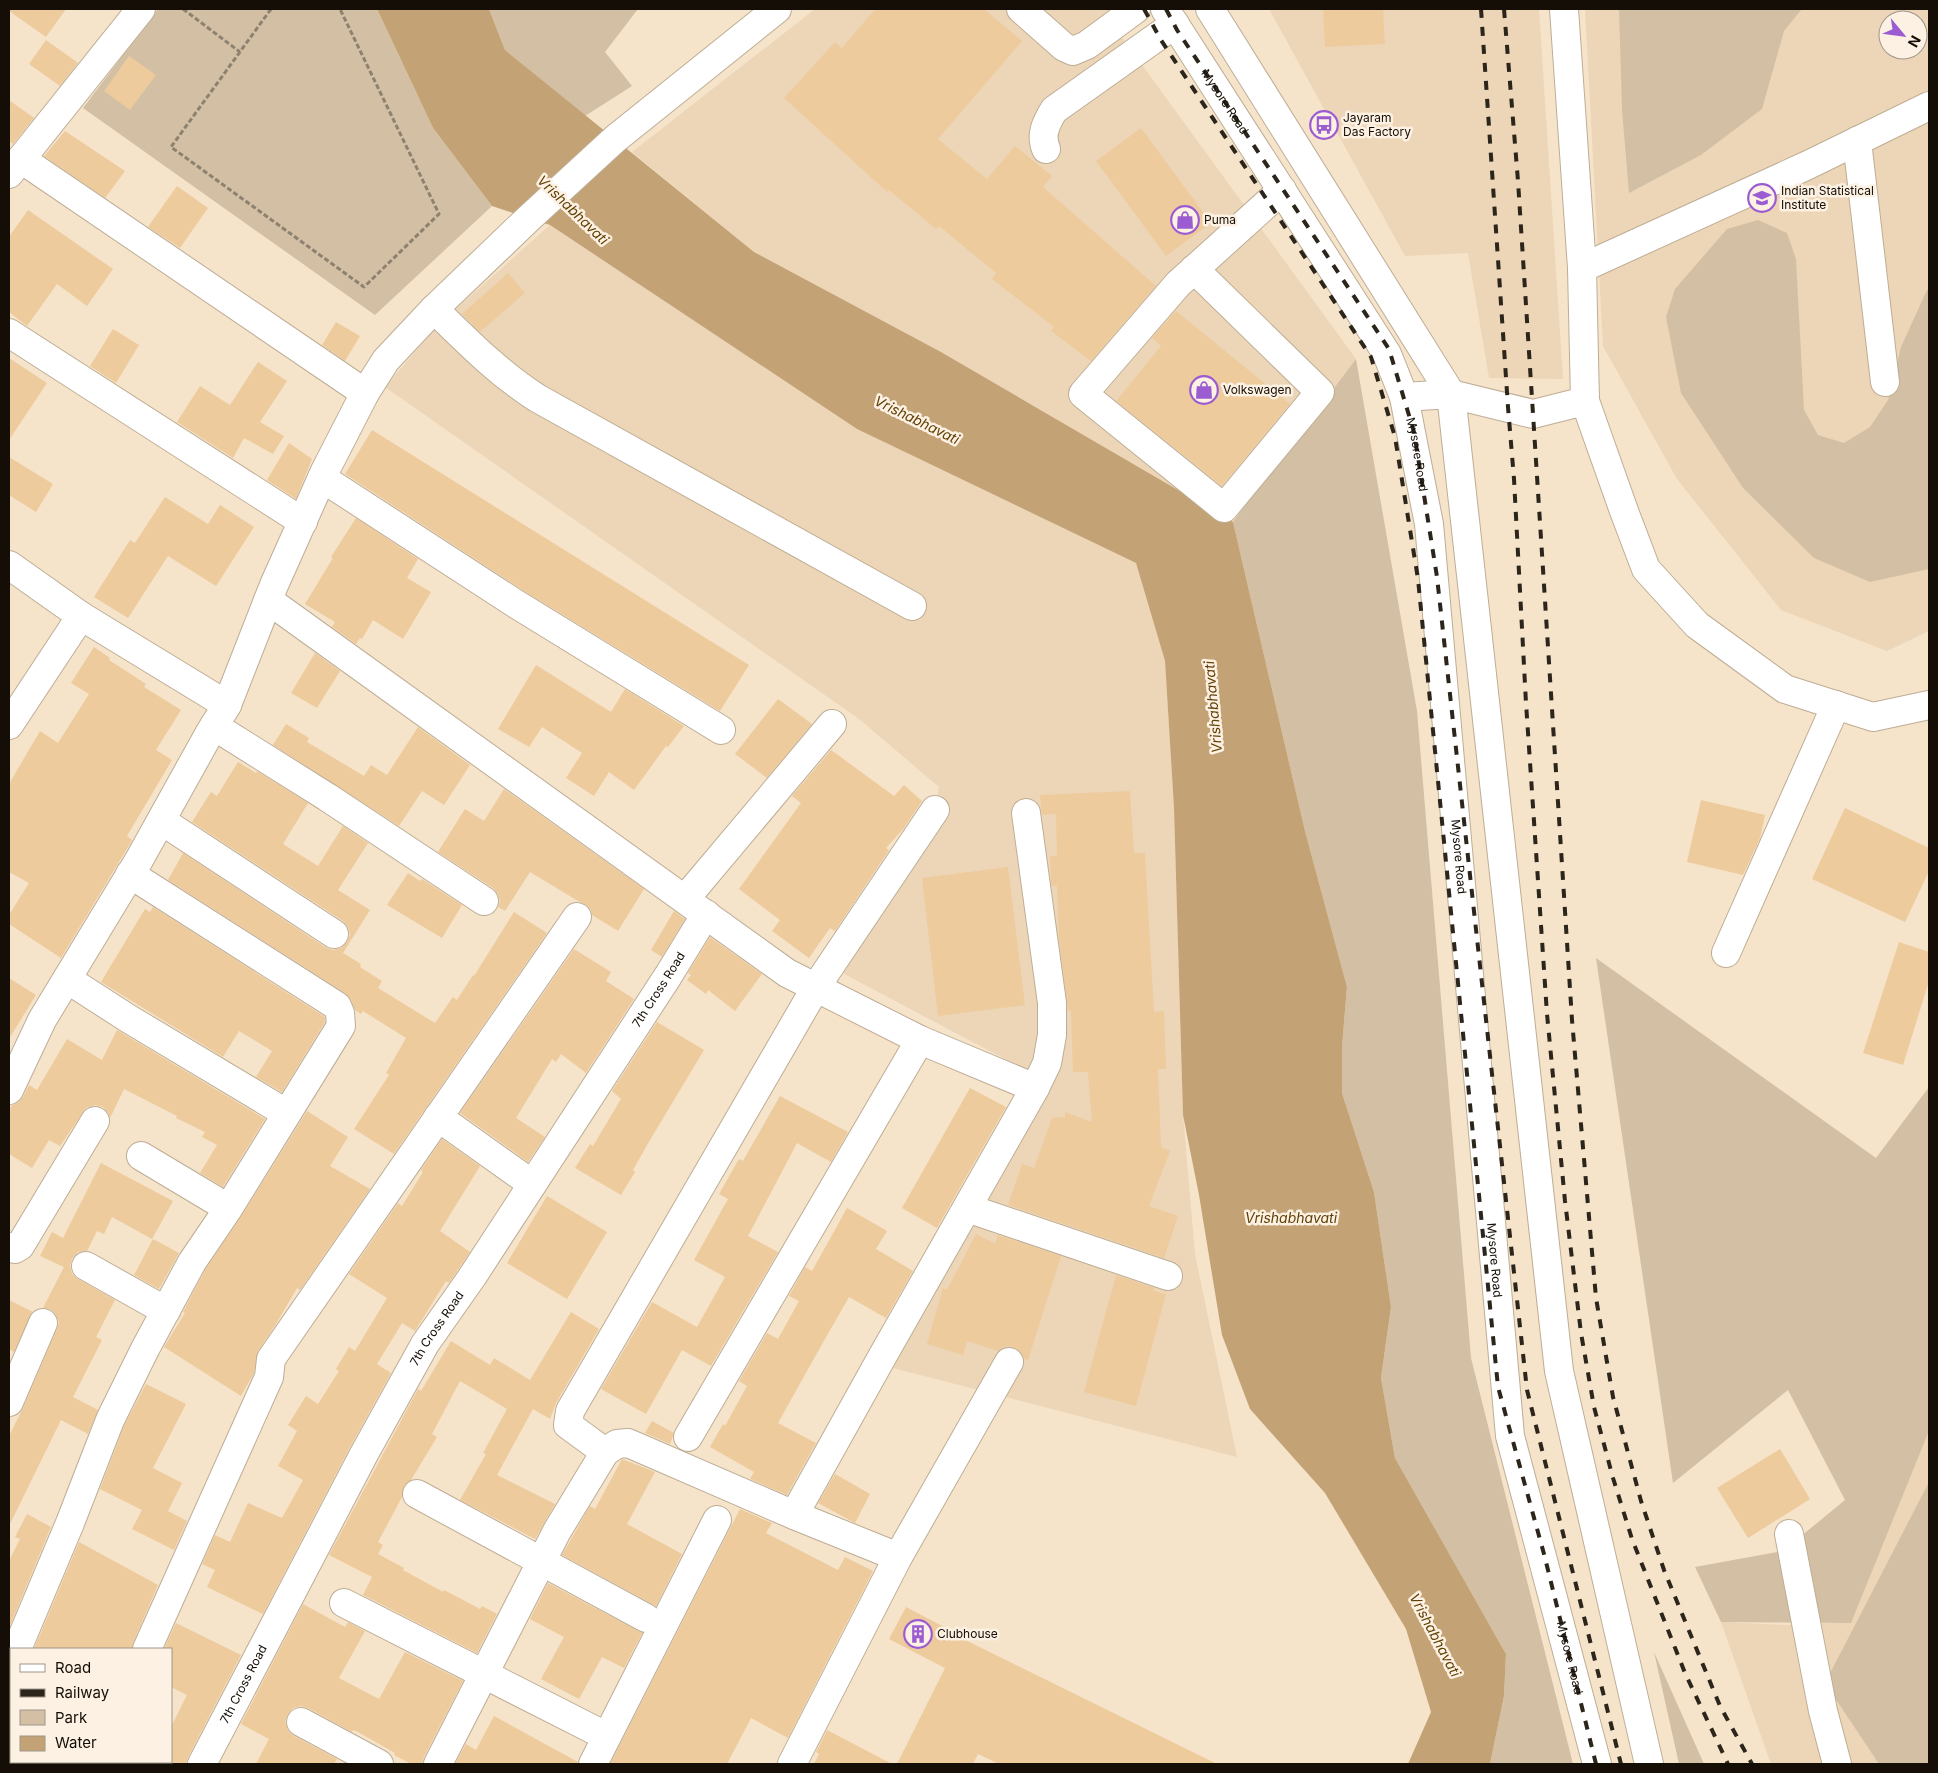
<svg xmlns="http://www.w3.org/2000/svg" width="1938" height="1773" font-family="Inter,sans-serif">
<rect width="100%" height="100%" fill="#f5e3ca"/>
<path fill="#edd6b7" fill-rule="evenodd" d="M 815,9 L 1108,9 L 1121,36 L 1356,359 L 1233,522 L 941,352 L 754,252 L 632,152 Z
M 1269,9 L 1539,9 L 1563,379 L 1489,378 L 1468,253 L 1405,256 Z
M 1585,9 L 1929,9 L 1929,631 L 1887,651 L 1781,610 L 1677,479 L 1603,346 ZM 1888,20 L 1918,20 L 1918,50 L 1888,50 Z
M 550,225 L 857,429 L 1136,563 L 1165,661 L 1174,808 L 1183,1115 L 1195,1254 L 1237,1457 L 893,1368 L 1052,1084 L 833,968 L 932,830 L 939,787 L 859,719 L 385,387 L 439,324 Z
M 1929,1431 L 1929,1764 L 1771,1764 L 1721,1622 L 1786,1625 L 1851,1622 Z"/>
<path fill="#d3bfa3" d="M 158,9 L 377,9 L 433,128 L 492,206 L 375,315 L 83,108 Z
M 489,9 L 638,9 L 605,52 L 632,86 L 585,116 L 505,50 Z
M 1619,9 L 1802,9 L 1784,31 L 1762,109 L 1701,155 L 1629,193 L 1622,109 Z
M 1758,220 L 1787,233 L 1796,259 L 1804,410 L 1818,435 L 1844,443 L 1870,427 L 1888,400 L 1901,347 L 1927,290 L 1929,289 L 1929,569 L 1870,582 L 1814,558 L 1743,488 L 1681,393 L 1666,317 L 1675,289 L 1727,229 Z
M 1356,359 L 1417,711 L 1471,1358 L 1573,1764 L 1490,1764 L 1504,1696 L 1506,1654 L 1395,1458 L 1381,1378 L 1391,1307 L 1374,1192 L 1342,1093 L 1342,1047 L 1347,987 L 1305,831 L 1233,522 Z
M 1596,958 L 1876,1158 L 1929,1087 L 1929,1431 L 1851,1623 L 1721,1622 L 1695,1567 L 1783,1551 L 1845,1500 L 1788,1390 L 1673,1483 Z
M 1929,1482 L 1929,1764 L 1879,1764 L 1825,1683 Z
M 1654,1652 L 1704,1764 L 1679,1764 Z"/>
<path fill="#c3a376" d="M 377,9 L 489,9 L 505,50 L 754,252 L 941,352 L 1233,522 L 1305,831 L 1347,987 L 1342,1047 L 1342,1093 L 1374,1192 L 1391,1307 L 1381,1378 L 1395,1458 L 1506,1654 L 1504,1696 L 1490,1764 L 1408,1764 L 1431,1712 L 1406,1629 L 1325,1493 L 1250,1409 L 1222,1335 L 1199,1195 L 1183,1115 L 1174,808 L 1165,661 L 1136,563 L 857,429 L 550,225 L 492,206 L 433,128 Z"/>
<path fill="#edcb9d" d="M 9,9 L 66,9 L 46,37 L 9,11 Z
M 875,9 L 984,9 L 1022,41 L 938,139 L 987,179 L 1015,146 L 1052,176 L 1043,187 L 1156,286 L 1091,361 L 1051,331 L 1054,327 L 992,279 L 996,273 L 939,226 L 936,229 L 889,190 L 887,192 L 784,98 L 835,42 L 842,48 Z
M 1323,9 L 1383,9 L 1385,44 L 1325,47 Z
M 46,40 L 78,63 L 60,86 L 29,64 Z
M 129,56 L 156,75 L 130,110 L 104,91 Z
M 9,100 L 34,118 L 13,144 L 9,141 Z
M 1141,128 L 1211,223 L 1166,256 L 1096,161 Z
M 65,131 L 125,171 L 105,198 L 44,156 Z
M 177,186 L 208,208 L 180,248 L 148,227 Z
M 28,210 L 113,269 L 87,306 L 57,284 L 27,326 L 9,312 L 9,237 Z
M 508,273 L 525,293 L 480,332 L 462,314 Z
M 1176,311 L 1290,404 L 1222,486 L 1116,401 L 1161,346 L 1152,338 Z
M 336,322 L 360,336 L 345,361 L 322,345 Z
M 113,329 L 139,345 L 116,383 L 90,366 Z
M 9,358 L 47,383 L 9,440 Z
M 258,362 L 287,381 L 260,422 L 284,436 L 273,454 L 244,438 L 233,458 L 177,422 L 200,386 L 230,405 Z
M 372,430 L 749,665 L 720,711 L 524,591 L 345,474 Z
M 289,443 L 312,459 L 296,499 L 267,480 Z
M 9,457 L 53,484 L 36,512 L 9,495 Z
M 165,497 L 208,524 L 220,505 L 254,527 L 216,586 L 168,556 L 128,618 L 94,597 L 130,540 L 135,543 Z
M 356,518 L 418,559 L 407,578 L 431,592 L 403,639 L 373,620 L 362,639 L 360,638 L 356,644 L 332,627 L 335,622 L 305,604 L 333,558 L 331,557 Z
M 94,647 L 110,658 L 109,660 L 146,684 L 144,687 L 181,710 L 156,750 L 172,760 L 127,836 L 132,840 L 125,852 L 61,958 L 9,924 L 9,915 L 29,883 L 9,872 L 9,784 L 40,731 L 58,743 L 89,694 L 71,683 Z
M 315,653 L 340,671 L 317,708 L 291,693 Z
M 536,665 L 611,712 L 625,689 L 684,726 L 668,747 L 666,746 L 634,790 L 609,772 L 594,796 L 566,778 L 582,753 L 542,727 L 529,747 L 498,729 Z
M 778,699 L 812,724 L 767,778 L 735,754 Z
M 286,724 L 309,738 L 307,742 L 364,776 L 371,765 L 387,775 L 418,727 L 470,765 L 444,805 L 422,791 L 399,826 L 273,745 Z
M 831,750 L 894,796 L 904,785 L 922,801 L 904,828 L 886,848 L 889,850 L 835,931 L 830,928 L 809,958 L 772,931 L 780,920 L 739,889 L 801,803 L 792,796 Z
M 238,762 L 256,773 L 257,771 L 308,803 L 283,844 L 318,866 L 343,826 L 368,843 L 338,890 L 370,910 L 343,953 L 361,964 L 360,967 L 382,981 L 378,988 L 435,1023 L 453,997 L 457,1000 L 473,975 L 474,976 L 514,912 L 547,933 L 394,1154 L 354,1129 L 389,1075 L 386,1073 L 406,1038 L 363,1011 L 361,1014 L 355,1010 L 351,1000 L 345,993 L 168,880 L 183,853 L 325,947 L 333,950 L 341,948 L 347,942 L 350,935 L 348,927 L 343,921 L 192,822 L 211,792 L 217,796 Z
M 504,789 L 644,889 L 618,931 L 592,915 L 591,910 L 585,904 L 578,901 L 530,872 L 505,911 L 498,907 L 500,901 L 498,894 L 493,888 L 438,852 L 465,809 L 484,821 Z
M 1130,791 L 1134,853 L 1145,853 L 1154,1012 L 1164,1011 L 1166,1069 L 1158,1069 L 1161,1147 L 1170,1151 L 1149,1206 L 1178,1216 L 1164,1258 L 1008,1205 L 1022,1164 L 1034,1168 L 1052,1118 L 1065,1117 L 1065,1112 L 1092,1122 L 1088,1072 L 1073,1072 L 1071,1011 L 1068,1011 L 1059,939 L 1057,886 L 1052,886 L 1051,882 L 1050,856 L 1057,856 L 1056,814 L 1042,815 L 1040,795 Z
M 1701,800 L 1765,815 L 1760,838 L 1743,875 L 1687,862 Z
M 1845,808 L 1929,848 L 1929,871 L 1905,922 L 1812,879 Z
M 1008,867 L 1025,1005 L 938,1016 L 922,878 Z
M 408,873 L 420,881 L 422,879 L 462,905 L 442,938 L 387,905 Z
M 153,907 L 325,1017 L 325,1022 L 282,1092 L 256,1077 L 272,1051 L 239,1031 L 223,1057 L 101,982 L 145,909 L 150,912 Z
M 674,911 L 685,919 L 662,957 L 651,950 Z
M 710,937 L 762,974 L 735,1011 L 708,990 L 706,994 L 687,980 L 691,975 L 688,973 Z
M 1899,942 L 1929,952 L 1929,981 L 1903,1065 L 1863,1053 Z
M 574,949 L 611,972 L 606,981 L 634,999 L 586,1073 L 561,1054 L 556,1062 L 552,1059 L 516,1118 L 545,1137 L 528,1162 L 460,1113 Z
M 9,978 L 36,995 L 9,1039 Z
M 657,1022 L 704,1050 L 650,1140 L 633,1170 L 635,1172 L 621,1195 L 575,1168 L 590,1144 L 593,1146 L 621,1099 L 612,1091 Z
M 117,1030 L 265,1119 L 223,1187 L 200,1173 L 217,1145 L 202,1137 L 205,1132 L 176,1118 L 177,1116 L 124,1089 L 110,1118 L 108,1113 L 103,1107 L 95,1105 L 86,1108 L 60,1146 L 49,1140 L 32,1168 L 9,1154 L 9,1110 L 12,1105 L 18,1103 L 23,1097 L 29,1085 L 37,1090 L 67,1039 L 102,1060 Z
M 970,1088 L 1006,1107 L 937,1228 L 902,1208 Z
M 780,1096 L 848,1132 L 831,1162 L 797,1143 L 748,1236 L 778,1252 L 711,1366 L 682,1350 L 646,1414 L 601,1389 L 652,1302 L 697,1327 L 725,1277 L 694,1260 L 728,1199 L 719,1194 L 739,1159 L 743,1161 Z
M 307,1111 L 348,1137 L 330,1166 L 370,1189 L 300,1290 L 297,1288 L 276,1324 L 258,1351 L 254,1373 L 241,1396 L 164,1347 L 185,1313 L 183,1312 L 205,1270 L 241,1217 Z
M 442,1139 L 480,1166 L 440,1231 L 470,1252 L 449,1283 L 446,1281 L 415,1331 L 402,1323 L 377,1364 L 391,1373 L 350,1447 L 263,1614 L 207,1587 L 215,1570 L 202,1564 L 215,1535 L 230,1542 L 248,1503 L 282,1518 L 303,1480 L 278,1466 L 297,1431 L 288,1425 L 306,1396 L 318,1404 L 339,1371 L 336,1369 L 349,1347 L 355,1351 L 387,1298 L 349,1274 L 398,1203 L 402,1206 L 423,1172 L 421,1170 Z
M 101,1163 L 173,1201 L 152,1239 L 112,1217 L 104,1234 L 97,1231 L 87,1251 L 78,1252 L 72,1259 L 70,1266 L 72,1274 L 78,1279 L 115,1300 L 96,1337 L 102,1340 L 73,1397 L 98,1410 L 88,1434 L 61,1420 L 9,1526 L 9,1436 L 23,1408 L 57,1329 L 59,1322 L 55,1313 L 50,1309 L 43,1308 L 64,1267 L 40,1256 L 52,1232 L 63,1238 Z
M 547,1196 L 607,1232 L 567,1299 L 507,1263 Z
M 847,1208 L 887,1231 L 876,1249 L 913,1271 L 886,1318 L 849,1297 L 817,1353 L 778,1423 L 816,1443 L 787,1495 L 750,1479 L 754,1472 L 710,1447 L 723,1424 L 725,1426 L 747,1386 L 739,1381 L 767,1333 L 778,1339 L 799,1301 L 789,1296 L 805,1267 L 812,1271 Z
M 976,1234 L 995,1244 L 998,1235 L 1061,1256 L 1028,1360 L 1024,1359 L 1022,1354 L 1017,1349 L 1009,1346 L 1002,1348 L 998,1351 L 967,1341 L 963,1355 L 927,1344 L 943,1288 L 947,1290 Z
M 153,1239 L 179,1253 L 159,1289 L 134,1275 Z
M 1116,1275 L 1154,1288 L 1153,1291 L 1166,1294 L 1136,1406 L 1084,1392 Z
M 9,1300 L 33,1312 L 14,1352 L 9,1349 Z
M 571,1312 L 599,1329 L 556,1403 L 550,1419 L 533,1409 L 497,1475 L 555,1504 L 535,1539 L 460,1500 L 486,1454 L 483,1453 L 507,1409 L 460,1381 L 432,1434 L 437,1437 L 411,1480 L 404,1486 L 402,1497 L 378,1542 L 383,1545 L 378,1554 L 404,1568 L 403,1570 L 443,1592 L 444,1590 L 480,1609 L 482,1606 L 497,1614 L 477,1653 L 363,1595 L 372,1577 L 329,1555 L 418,1389 L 421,1391 L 451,1341 L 490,1365 L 494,1358 L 530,1380 Z
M 146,1384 L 186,1404 L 153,1468 L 182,1483 L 168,1511 L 187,1521 L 174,1550 L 132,1529 L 142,1510 L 100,1489 L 124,1426 Z
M 652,1421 L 674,1433 L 670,1444 L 645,1433 Z
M 1780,1449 L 1810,1499 L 1748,1538 L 1717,1488 Z
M 622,1459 L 655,1472 L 627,1524 L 682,1554 L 656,1606 L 562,1555 L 590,1506 L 595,1509 Z
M 835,1474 L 870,1494 L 855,1523 L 818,1503 Z
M 740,1509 L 772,1523 L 766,1533 L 838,1570 L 845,1557 L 873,1571 L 788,1738 L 751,1718 L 727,1764 L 610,1764 Z
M 27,1514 L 51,1527 L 9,1628 L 9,1561 L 20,1539 L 15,1537 Z
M 79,1542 L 158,1585 L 133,1643 L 132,1649 L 34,1649 Z
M 548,1583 L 642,1633 L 624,1668 L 602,1657 L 579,1699 L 541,1679 L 564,1637 L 530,1619 Z
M 303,1604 L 345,1627 L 348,1622 L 365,1631 L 339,1678 L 379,1699 L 405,1652 L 463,1681 L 424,1757 L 422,1764 L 411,1764 L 394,1755 L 395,1753 L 358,1732 L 353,1730 L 352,1732 L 308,1708 L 301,1706 L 293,1708 L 288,1714 L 285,1722 L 288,1730 L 294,1736 L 337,1759 L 334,1764 L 256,1764 L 269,1739 L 241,1724 Z
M 906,1607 L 948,1629 L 947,1631 L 1217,1764 L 999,1764 L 978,1754 L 973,1764 L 897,1764 L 945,1668 L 889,1639 Z
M 176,1623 L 241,1655 L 188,1757 L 186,1764 L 171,1764 L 171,1727 L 187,1695 L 171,1687 L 171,1649 L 164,1649 Z
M 494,1716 L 578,1762 L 577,1764 L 455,1764 L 466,1744 L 476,1750 Z
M 827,1730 L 892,1764 L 814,1764 L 819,1754 L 816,1752 Z"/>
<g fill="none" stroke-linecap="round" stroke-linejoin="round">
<defs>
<g id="minor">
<path d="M 1021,9 L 1064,47 L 1073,51 L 1087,45 L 1136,9"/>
<path d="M 1564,9 L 1582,268 L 1585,401"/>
<path d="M 1857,141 L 1885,382"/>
<path d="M 1046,149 C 1040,135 1046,123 1054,110 L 1175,24"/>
<path d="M 21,159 L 365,393"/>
<path d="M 9,174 L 141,9"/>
<path d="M 1582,268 L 1808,165 L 1929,106"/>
<path d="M 1194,269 L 1320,392 L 1224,508 L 1083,394 L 1178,284 L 1282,190"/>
<path d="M 434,309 C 467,341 498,373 537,398 L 912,606"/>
<path d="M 9,333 L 303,522"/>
<path d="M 1404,397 L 1451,394 L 1533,414 L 1585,401 L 1624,511 L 1646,569 L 1697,625 L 1785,689 L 1873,717 L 1929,705"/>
<path d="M 322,478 L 516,604 L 721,730"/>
<path d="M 9,565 L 81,616 L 227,705"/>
<path d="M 268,600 L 787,973 L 920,1040 L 1035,1088 L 882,1357 L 794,1515 L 628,1443 L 617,1444 L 605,1452 L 557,1531 L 438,1764"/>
<path d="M 9,725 L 81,616"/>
<path d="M 214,726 L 327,797 L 484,901"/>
<path d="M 1026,813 L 1052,1003 L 1052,1035 L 1047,1063 L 1035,1088"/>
<path d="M 162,821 L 334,934"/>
<path d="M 685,899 L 832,724"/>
<path d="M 1726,953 L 1836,705"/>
<path d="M 67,979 L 129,1019 L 286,1113"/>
<path d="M 9,1090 L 42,1020 L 139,860 L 209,734 L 227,705 L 274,585 L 325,471 L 365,393 L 386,360 L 434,309 L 528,219 L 615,139 L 777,9"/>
<path d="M 438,1117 L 532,1184"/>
<path d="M 141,1156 L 228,1208"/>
<path d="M 967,1208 L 1168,1276"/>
<path d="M 9,1247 L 15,1249 L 20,1246 L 95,1121"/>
<path d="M 86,1266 L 166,1311"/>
<path d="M 9,1402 L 43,1323"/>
<path d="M 688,1437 L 920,1040"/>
<path d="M 605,1452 L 568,1425 L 570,1411 L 816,987 L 935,810"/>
<path d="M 417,1494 L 646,1618"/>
<path d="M 794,1515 L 898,1557"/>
<path d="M 1789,1534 L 1823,1711 L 1837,1764"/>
<path d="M 344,1603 L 596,1731"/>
<path d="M 17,1649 L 70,1523 L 110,1420 L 145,1349 L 192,1262 L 228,1209 L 341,1026 L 340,1013 L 337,1006 L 130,874"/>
<path d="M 147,1649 L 269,1377 L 271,1359 L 577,917"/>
<path d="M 301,1722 L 379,1764"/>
<path d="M 27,1762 L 33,1764"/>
<path d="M 94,1764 L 95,1762"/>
<path id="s1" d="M 202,1764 L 364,1454 L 425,1344 L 472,1277 L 668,976 L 706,914"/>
<path d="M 593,1764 L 717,1520"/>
<path d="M 792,1764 L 898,1557 L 1009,1362"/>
</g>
<g id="highway">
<path id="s2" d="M 1165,9 L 1387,354 L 1404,397 L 1429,524 L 1510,1436 L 1597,1764"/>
<path d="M 1210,9 L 1451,394 L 1559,1371 L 1649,1764"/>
</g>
</defs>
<use href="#minor" stroke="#bead95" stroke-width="30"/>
<use href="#highway" stroke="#bead95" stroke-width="30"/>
<path stroke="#8d8170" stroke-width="3" stroke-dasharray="5 2.5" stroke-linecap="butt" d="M 183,9 L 240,52
M 271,9 L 171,147 L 364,287 L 439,214 L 340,9"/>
<use href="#minor" stroke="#fff" stroke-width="28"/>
<use href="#highway" stroke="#fff" stroke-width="28"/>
<g stroke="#2c251b" stroke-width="4" stroke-dasharray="9 9" stroke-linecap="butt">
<path id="s3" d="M 1144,9 L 1161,40 L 1371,357 L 1395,437 L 1418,579 L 1498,1387 L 1544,1554 L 1596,1764"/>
<path id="s4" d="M 1166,9 L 1177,30 L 1389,349 L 1414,432 L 1437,577 L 1527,1390 L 1621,1764"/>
<path d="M 1481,9 L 1508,407 L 1514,479 L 1526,703 L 1547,1014 L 1565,1201 L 1581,1333 L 1594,1407 L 1613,1478 L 1632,1539 L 1685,1673 L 1728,1764"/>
<path d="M 1504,9 L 1518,181 L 1572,1020 L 1596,1298 L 1613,1397 L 1641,1501 L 1664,1570 L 1720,1706 L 1752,1764"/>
</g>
</g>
<defs>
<symbol id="bus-ring" viewBox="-11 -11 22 22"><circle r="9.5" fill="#fdf1e3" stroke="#9b5cd2" stroke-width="1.5"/><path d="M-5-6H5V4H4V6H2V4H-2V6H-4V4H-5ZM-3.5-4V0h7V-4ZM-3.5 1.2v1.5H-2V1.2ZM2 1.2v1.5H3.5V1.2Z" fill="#9b5cd2"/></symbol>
<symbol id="university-ring" viewBox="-11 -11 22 22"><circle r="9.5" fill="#fdf1e3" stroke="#9b5cd2" stroke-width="1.5"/><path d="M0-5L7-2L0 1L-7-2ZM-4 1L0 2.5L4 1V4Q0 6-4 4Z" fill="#9b5cd2"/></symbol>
<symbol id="shop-ring" viewBox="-11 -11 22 22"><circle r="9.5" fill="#fdf1e3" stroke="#9b5cd2" stroke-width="1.5"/><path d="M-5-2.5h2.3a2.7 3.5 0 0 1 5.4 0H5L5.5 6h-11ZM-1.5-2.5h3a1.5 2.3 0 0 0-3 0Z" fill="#9b5cd2"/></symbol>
<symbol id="building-ring" viewBox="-11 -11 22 22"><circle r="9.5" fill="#fdf1e3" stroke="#9b5cd2" stroke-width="1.5"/><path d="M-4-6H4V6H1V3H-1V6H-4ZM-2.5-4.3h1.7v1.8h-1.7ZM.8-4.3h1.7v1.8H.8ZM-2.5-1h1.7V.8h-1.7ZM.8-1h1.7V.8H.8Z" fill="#9b5cd2"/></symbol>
</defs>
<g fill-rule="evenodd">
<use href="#bus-ring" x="1308" y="109" width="32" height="32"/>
<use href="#university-ring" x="1746" y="182" width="32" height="32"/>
<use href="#shop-ring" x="1169" y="204" width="32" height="32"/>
<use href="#shop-ring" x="1188" y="374" width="32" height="32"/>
<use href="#building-ring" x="902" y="1618" width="32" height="32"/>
</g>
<g text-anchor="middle" stroke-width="5" stroke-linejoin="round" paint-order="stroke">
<g font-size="12" fill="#140e06" stroke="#fdf1e3">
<text dy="4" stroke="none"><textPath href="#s4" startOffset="110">Mysore Road</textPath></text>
<text dy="4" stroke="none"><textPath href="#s4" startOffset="516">Mysore Road</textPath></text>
<text dy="4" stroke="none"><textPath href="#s2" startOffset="920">Mysore Road</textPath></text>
<text dy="4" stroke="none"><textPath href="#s1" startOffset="900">7th Cross Road</textPath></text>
<text dy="4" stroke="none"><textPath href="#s2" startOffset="1325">Mysore Road</textPath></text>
<text dy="4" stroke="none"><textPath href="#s1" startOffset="495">7th Cross Road</textPath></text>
<text dy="4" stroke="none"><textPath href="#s3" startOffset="1735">Mysore Road</textPath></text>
<text dy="4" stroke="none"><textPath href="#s1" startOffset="90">7th Cross Road</textPath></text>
</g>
<g font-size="12" fill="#140e06" stroke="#fdf1e3" text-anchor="start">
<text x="1343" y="122">Jayaram<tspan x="1343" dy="14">Das Factory</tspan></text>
<text x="1781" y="195">Indian Statistical<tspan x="1781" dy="14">Institute</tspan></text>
<text x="1204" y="224">Puma</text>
<text x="1223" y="394">Volkswagen</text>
<text x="937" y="1638">Clubhouse</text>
</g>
<g font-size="14" font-style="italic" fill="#604005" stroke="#fdf1e3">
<text transform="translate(573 210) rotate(44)" y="5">Vrishabhavati</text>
<text transform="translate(917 420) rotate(26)" y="5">Vrishabhavati</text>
<text transform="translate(1213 707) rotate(-95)" y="5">Vrishabhavati</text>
<text x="1291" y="1223">Vrishabhavati</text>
<text transform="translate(1435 1635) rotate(62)" y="5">Vrishabhavati</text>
</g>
</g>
<rect width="1938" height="1773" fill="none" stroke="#140e06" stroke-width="20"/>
<rect x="10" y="1648" width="162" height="115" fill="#fdf1e3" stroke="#a0968b"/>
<rect x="20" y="1664" width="25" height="8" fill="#ffffff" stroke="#a0968b"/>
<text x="55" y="1673" font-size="15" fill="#140e06">Road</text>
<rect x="20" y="1689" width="25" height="8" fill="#2c251b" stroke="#a0968b"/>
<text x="55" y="1698" font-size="15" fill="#140e06">Railway</text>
<rect x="20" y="1710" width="25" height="15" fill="#d3bfa3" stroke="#a0968b"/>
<text x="55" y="1723" font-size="15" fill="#140e06">Park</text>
<rect x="20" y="1736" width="25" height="15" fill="#c3a376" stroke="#a0968b"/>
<text x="55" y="1748" font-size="15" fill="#140e06">Water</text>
<g transform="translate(1903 35) rotate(119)"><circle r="24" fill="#fdf1e3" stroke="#a0968b"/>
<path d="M0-4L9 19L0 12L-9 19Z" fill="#9b5cd2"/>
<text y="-8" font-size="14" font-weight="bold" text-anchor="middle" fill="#140e06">N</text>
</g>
</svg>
